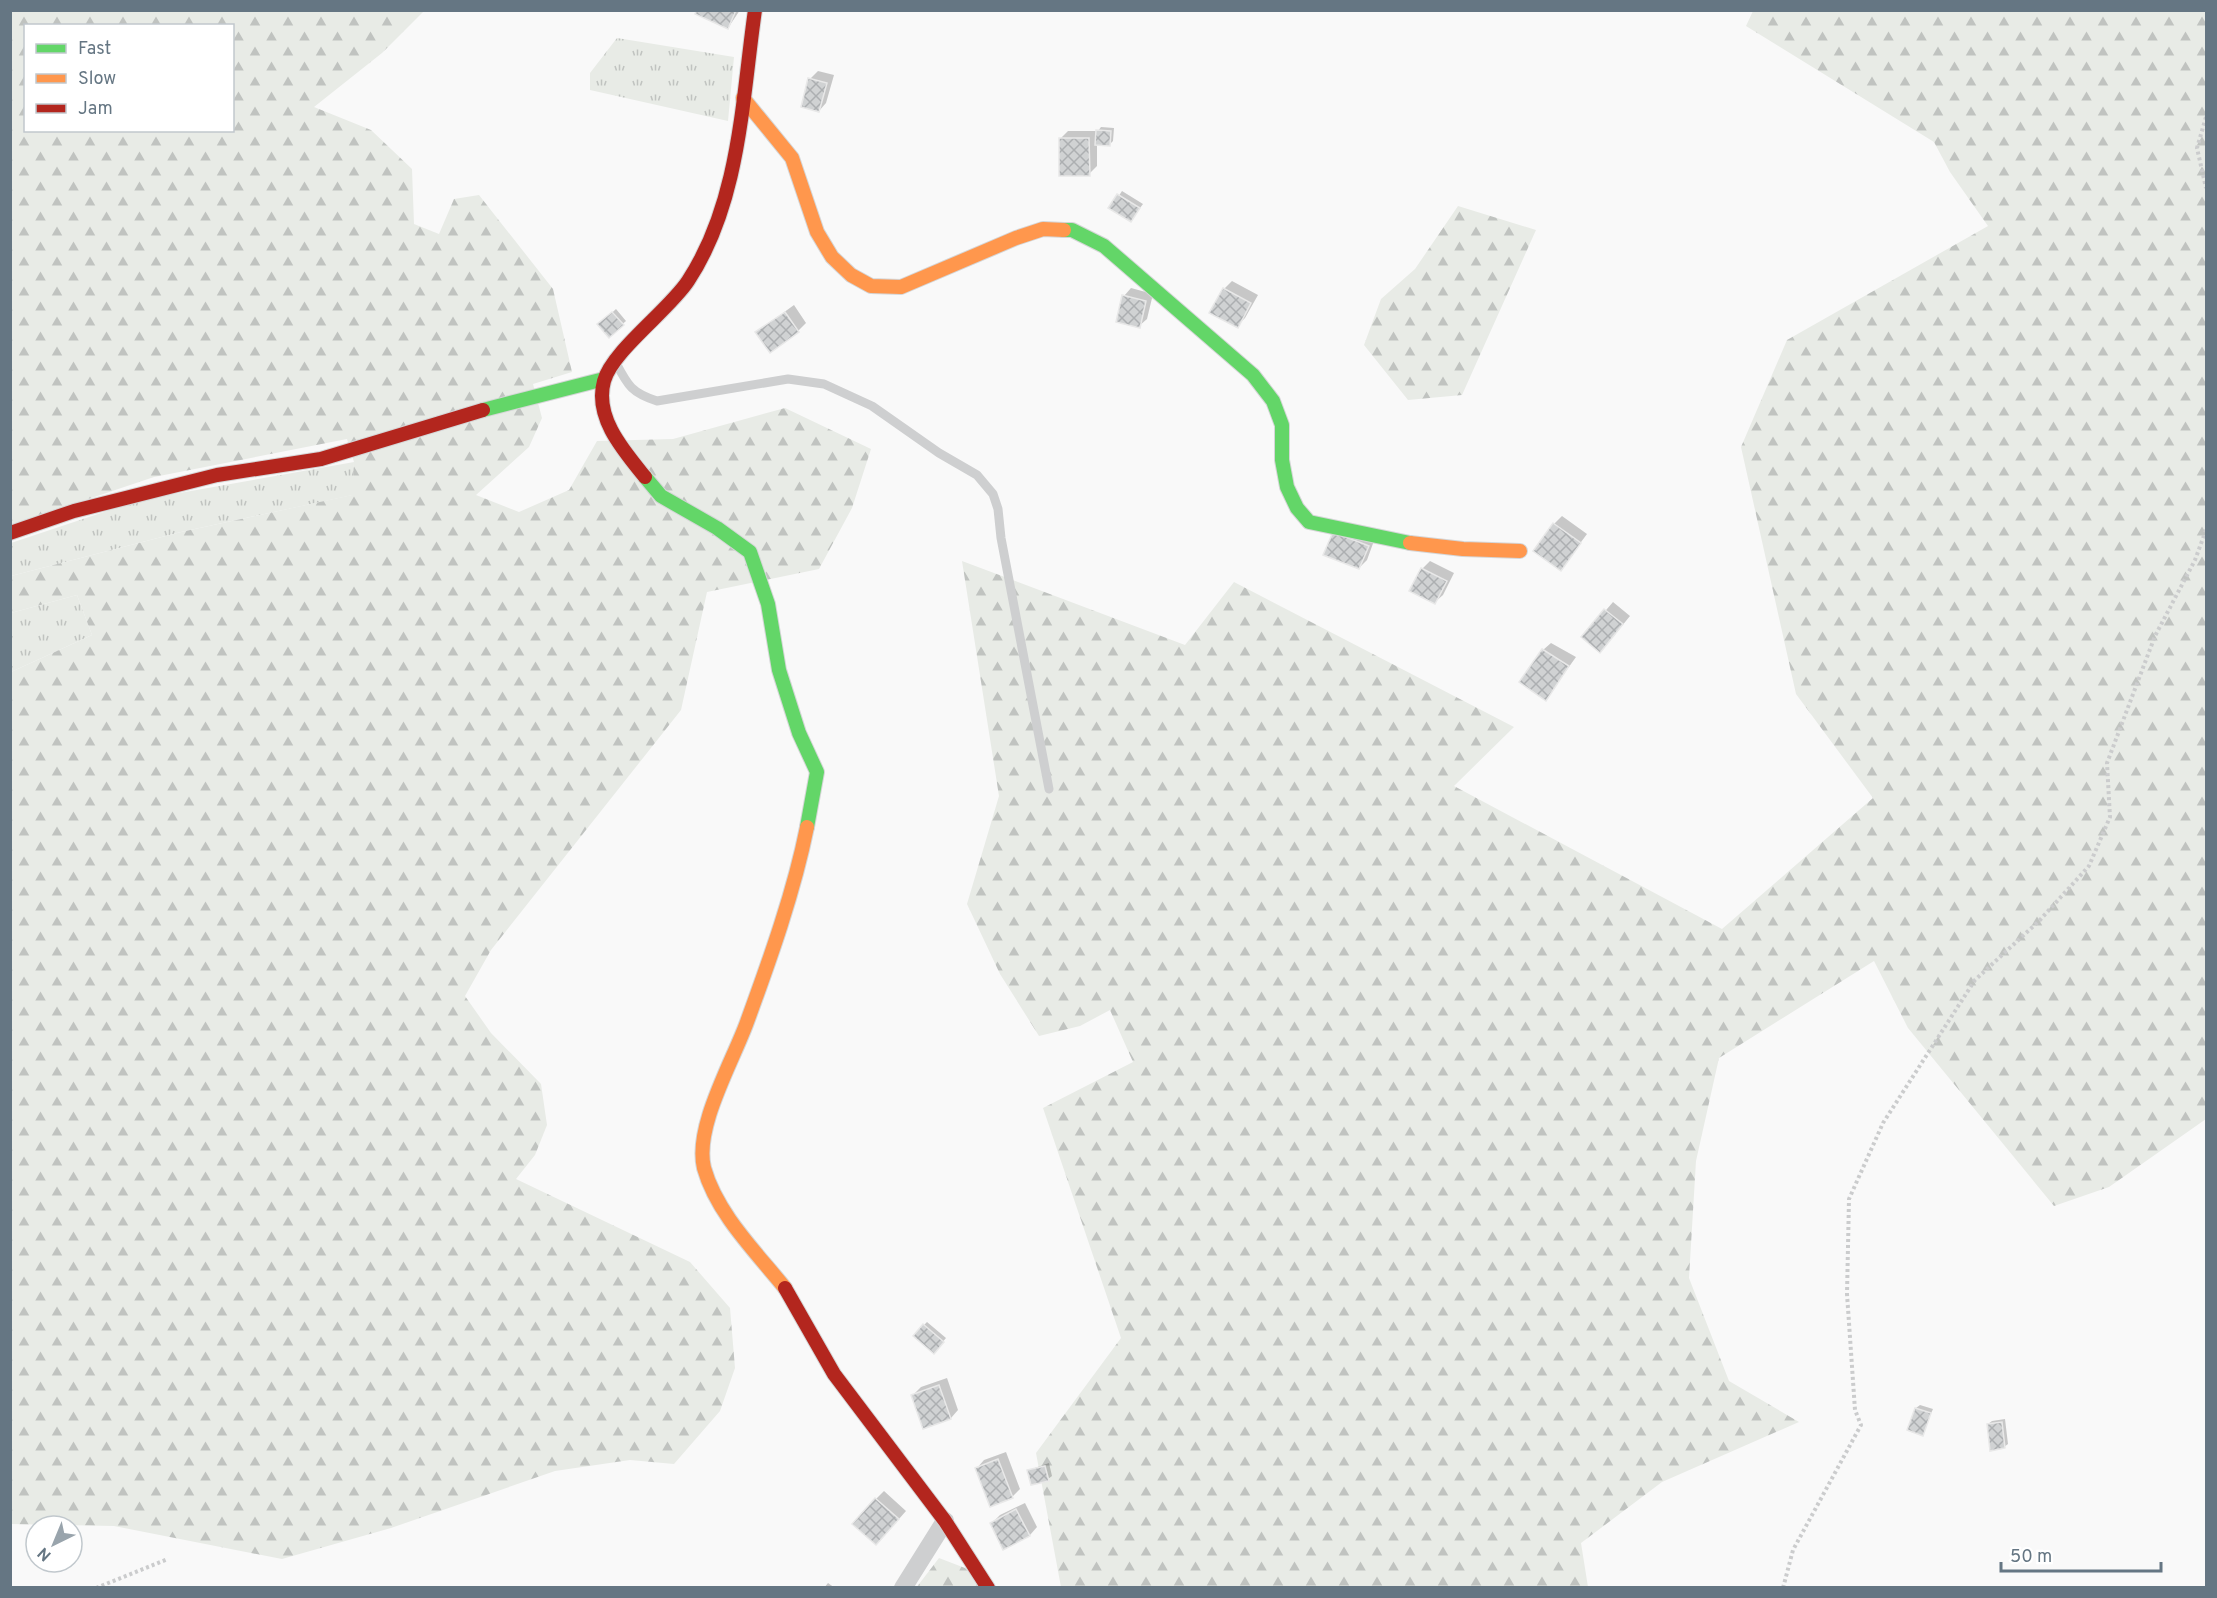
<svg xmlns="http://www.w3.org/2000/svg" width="2217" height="1598" font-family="Overpass,sans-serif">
<defs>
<pattern id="grass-tufts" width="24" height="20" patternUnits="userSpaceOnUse" patternTransform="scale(1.5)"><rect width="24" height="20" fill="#e8ebe6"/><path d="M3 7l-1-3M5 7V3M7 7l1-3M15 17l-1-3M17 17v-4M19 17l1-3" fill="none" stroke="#c0c3c0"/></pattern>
<pattern id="forest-firs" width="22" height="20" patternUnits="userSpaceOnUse" patternTransform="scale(1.5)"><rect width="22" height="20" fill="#e8ebe6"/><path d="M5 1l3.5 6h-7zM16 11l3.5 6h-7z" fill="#c0c3c0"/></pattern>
<pattern id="building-cross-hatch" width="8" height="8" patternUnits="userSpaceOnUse" patternTransform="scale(1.5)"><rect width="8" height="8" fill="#d0d2d3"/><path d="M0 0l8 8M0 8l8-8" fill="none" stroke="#acafb1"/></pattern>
</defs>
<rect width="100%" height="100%" fill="#f9f9f9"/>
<path fill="url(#grass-tufts)" d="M 617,38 L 734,57 L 728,121 L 590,90 L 590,73 Z
M 354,462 L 353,495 L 181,532 L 11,576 L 11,543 L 140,500 Z
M 77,595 L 92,635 L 11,672 L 11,613 Z"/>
<path fill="url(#forest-firs)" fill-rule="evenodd" d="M 11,11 L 424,11 L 382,53 L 314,107 L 371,130 L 412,169 L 414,224 L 439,234 L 454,199 L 479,195 L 553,289 L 572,372 L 533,384 L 542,418 L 529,447 L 476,495 L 519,512 L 569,490 L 597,441 L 673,439 L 785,408 L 871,449 L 852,508 L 819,569 L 707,592 L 681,710 L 491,950 L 465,996 L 491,1033 L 541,1084 L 547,1125 L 535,1155 L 516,1179 L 690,1262 L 730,1308 L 735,1368 L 720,1411 L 674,1464 L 630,1460 L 555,1471 L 391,1528 L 282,1559 L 114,1526 L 11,1524 L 11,672 L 92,635 L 77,595 L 11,613 L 11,576 L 181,532 L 352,495 L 354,462 L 347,439 L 154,477 L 11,525 ZM 26,26 L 232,26 L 232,130 L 26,130 Z
M 1753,11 L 2206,11 L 2206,1119 L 2109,1187 L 2054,1206 L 1908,1028 L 1874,961 L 1719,1058 L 1696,1161 L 1689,1278 L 1729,1381 L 1799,1422 L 1662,1482 L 1581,1543 L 1588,1587 L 1061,1587 L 1036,1453 L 1121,1338 L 1043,1108 L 1133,1062 L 1110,1010 L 1080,1026 L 1039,1036 L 1000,974 L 967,904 L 999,796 L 962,561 L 1185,645 L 1234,582 L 1514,727 L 1454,786 L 1722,929 L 1873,798 L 1796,694 L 1741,447 L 1787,340 L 1988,226 L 1950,172 L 1934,142 L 1746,26 Z
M 1458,206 L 1536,230 L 1462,395 L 1408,400 L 1364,345 L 1381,299 L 1415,269 Z
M 939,1558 L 965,1568 L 985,1588 L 916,1588 Z"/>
<path fill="#0003" d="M 698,10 L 740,10 L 728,28 Z
M 818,71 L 834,75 L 826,103 L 819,111 L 810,79 Z
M 1101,127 L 1114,128 L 1113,141 L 1109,145 L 1097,144 L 1097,166 L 1089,174 L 1060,139 L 1068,131 L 1098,131 Z
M 1122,191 L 1143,204 L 1131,220 L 1111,208 Z
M 1232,281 L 1258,295 L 1245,318 L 1237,326 L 1212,312 L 1224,289 Z
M 1131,288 L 1153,294 L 1147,319 L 1139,326 L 1124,296 Z
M 794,305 L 806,323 L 798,331 L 757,332 Z
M 616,309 L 626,321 L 609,336 L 599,325 Z
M 1562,516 L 1587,534 L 1561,569 L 1554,524 Z
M 1342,525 L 1375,538 L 1367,560 L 1359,568 Z
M 1430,561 L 1454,573 L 1443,595 L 1435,602 L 1411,590 L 1423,568 Z
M 1613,602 L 1630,616 L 1608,643 L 1583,637 Z
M 1551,643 L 1576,657 L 1546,699 L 1543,650 Z
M 927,1322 L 946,1338 L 934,1352 L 924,1325 Z
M 947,1378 L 958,1410 L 951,1418 L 924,1427 L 913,1395 L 921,1387 Z
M 1920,1405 L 1933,1409 L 1922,1434 L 1916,1408 Z
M 2005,1419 L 2008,1444 L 2004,1447 L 1988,1424 L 1992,1421 Z
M 1006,1452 L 1020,1489 L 1012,1497 L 977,1468 L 984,1460 Z
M 1049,1463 L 1052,1476 L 1048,1479 L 1029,1470 Z
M 884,1491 L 906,1511 L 884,1536 L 876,1499 Z
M 1025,1503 L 1037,1527 L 1030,1535 L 1004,1548 L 992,1523 L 1000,1515 Z
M 828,1583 L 835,1588 L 824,1588 Z"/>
<path fill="url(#building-cross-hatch)" stroke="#e8e8e8" stroke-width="1.5" d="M 697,10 L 736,10 L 728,29 L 695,14 Z
M 808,78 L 827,83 L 819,112 L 801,107 Z
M 1096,130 L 1111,131 L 1110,146 L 1095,145 Z
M 1059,138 L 1089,138 L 1090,176 L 1059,176 Z
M 1117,194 L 1140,208 L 1131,222 L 1108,208 Z
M 1223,288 L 1251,303 L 1238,328 L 1209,313 Z
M 1122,295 L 1146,301 L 1140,328 L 1116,322 Z
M 612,312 L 624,325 L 609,338 L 597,324 Z
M 785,312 L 799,332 L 770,353 L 755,332 Z
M 1553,523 L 1581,543 L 1561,571 L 1533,551 Z
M 1333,532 L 1369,546 L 1359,569 L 1323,555 Z
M 1421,568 L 1447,581 L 1435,604 L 1409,591 Z
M 1604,609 L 1623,624 L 1600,653 L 1581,637 Z
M 1542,649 L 1569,666 L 1546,701 L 1519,682 Z
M 923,1324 L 944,1342 L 934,1354 L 913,1336 Z
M 939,1385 L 951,1419 L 923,1429 L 911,1395 Z
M 1915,1408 L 1931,1413 L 1923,1436 L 1907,1430 Z
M 2002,1422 L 2005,1448 L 1990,1451 L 1987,1424 Z
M 998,1459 L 1013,1498 L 990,1507 L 975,1468 Z
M 1045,1466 L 1049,1481 L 1031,1485 L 1027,1470 Z
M 875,1498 L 899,1519 L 876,1545 L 852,1524 Z
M 1016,1509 L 1030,1536 L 1003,1550 L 990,1523 Z"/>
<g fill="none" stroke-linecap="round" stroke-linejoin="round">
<defs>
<path id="fast" d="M 1064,230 L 1072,230 L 1104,246 L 1253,375 L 1273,401 L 1282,425 L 1282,460 L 1287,487 L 1297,508 L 1309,522 L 1410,543
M 483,410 L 604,379
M 645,477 L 661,496 L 717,528 L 750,552 L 768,604 L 779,670 L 799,733 L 817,772 L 807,827"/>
<path id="slow" d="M 743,98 L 792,158 L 817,232 L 832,257 L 851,275 L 871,286 L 901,287 L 1016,238 L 1043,229 L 1064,230
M 1410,543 L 1463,549 L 1520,551
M 785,1288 C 756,1252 717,1214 704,1168 C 694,1127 733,1061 747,1022 C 770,959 794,892 807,827"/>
<path id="jam" d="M 645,477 C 623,450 594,417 604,381 C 612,351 669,310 688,281 C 740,202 742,100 755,10
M 10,533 L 74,511 L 217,475 L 321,459 L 483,410
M 785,1288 L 834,1374 L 945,1521 L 988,1588"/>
</defs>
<use href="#fast" stroke="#d5d6d7" stroke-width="16"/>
<use href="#slow" stroke="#d5d6d7" stroke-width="16"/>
<use href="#jam" stroke="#d5d6d7" stroke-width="16"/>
<path stroke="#cbcccd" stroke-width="4" stroke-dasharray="3 3" stroke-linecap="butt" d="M 2206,117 L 2197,148 L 2206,188
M 96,1588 L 168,1559
M 1783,1588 L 1793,1550 L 1861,1425 L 1855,1410 L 1847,1294 L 1849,1199 L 1883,1123 L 1975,980 L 2039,921 L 2089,866 L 2110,817 L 2107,763 L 2155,636 L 2195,560 L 2206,530"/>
<path stroke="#cecfd0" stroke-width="9" d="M 616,363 C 628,386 632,393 657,401 L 788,379 L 824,384 L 872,406 L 939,453 L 977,475 L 993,494 L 998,509 L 1001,538 L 1049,789"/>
<path stroke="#cecfd0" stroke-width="18" d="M 903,1588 L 945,1521"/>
<use href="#fast" stroke="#63d668" stroke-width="14"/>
<use href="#slow" stroke="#ff974d" stroke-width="14"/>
<use href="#jam" stroke="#b3261e" stroke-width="14"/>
</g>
<rect width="2217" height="1598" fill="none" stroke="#657683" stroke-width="24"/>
<rect x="24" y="24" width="210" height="108" fill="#ffffff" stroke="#c1c8cd" stroke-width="1.5"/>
<rect x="36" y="44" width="30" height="9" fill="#63d668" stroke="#c1c8cd" stroke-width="1.5"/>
<text x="78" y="54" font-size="18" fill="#657683">Fast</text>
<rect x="36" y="74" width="30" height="9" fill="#ff974d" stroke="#c1c8cd" stroke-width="1.5"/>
<text x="78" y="84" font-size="18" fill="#657683">Slow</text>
<rect x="36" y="104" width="30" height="9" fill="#b3261e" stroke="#c1c8cd" stroke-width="1.5"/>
<text x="78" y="114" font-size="18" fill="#657683">Jam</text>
<g transform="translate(54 1544) rotate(223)"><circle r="28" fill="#ffffff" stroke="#c1c8cd" stroke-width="1.5"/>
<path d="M0-4.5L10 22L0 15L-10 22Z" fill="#99a4ac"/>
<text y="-9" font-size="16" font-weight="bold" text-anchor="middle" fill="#657683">N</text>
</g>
<path d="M2001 1562v9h160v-9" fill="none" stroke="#657683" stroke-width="3"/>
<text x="2010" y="1562" font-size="18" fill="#657683" stroke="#ffffff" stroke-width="4.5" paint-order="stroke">50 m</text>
</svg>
